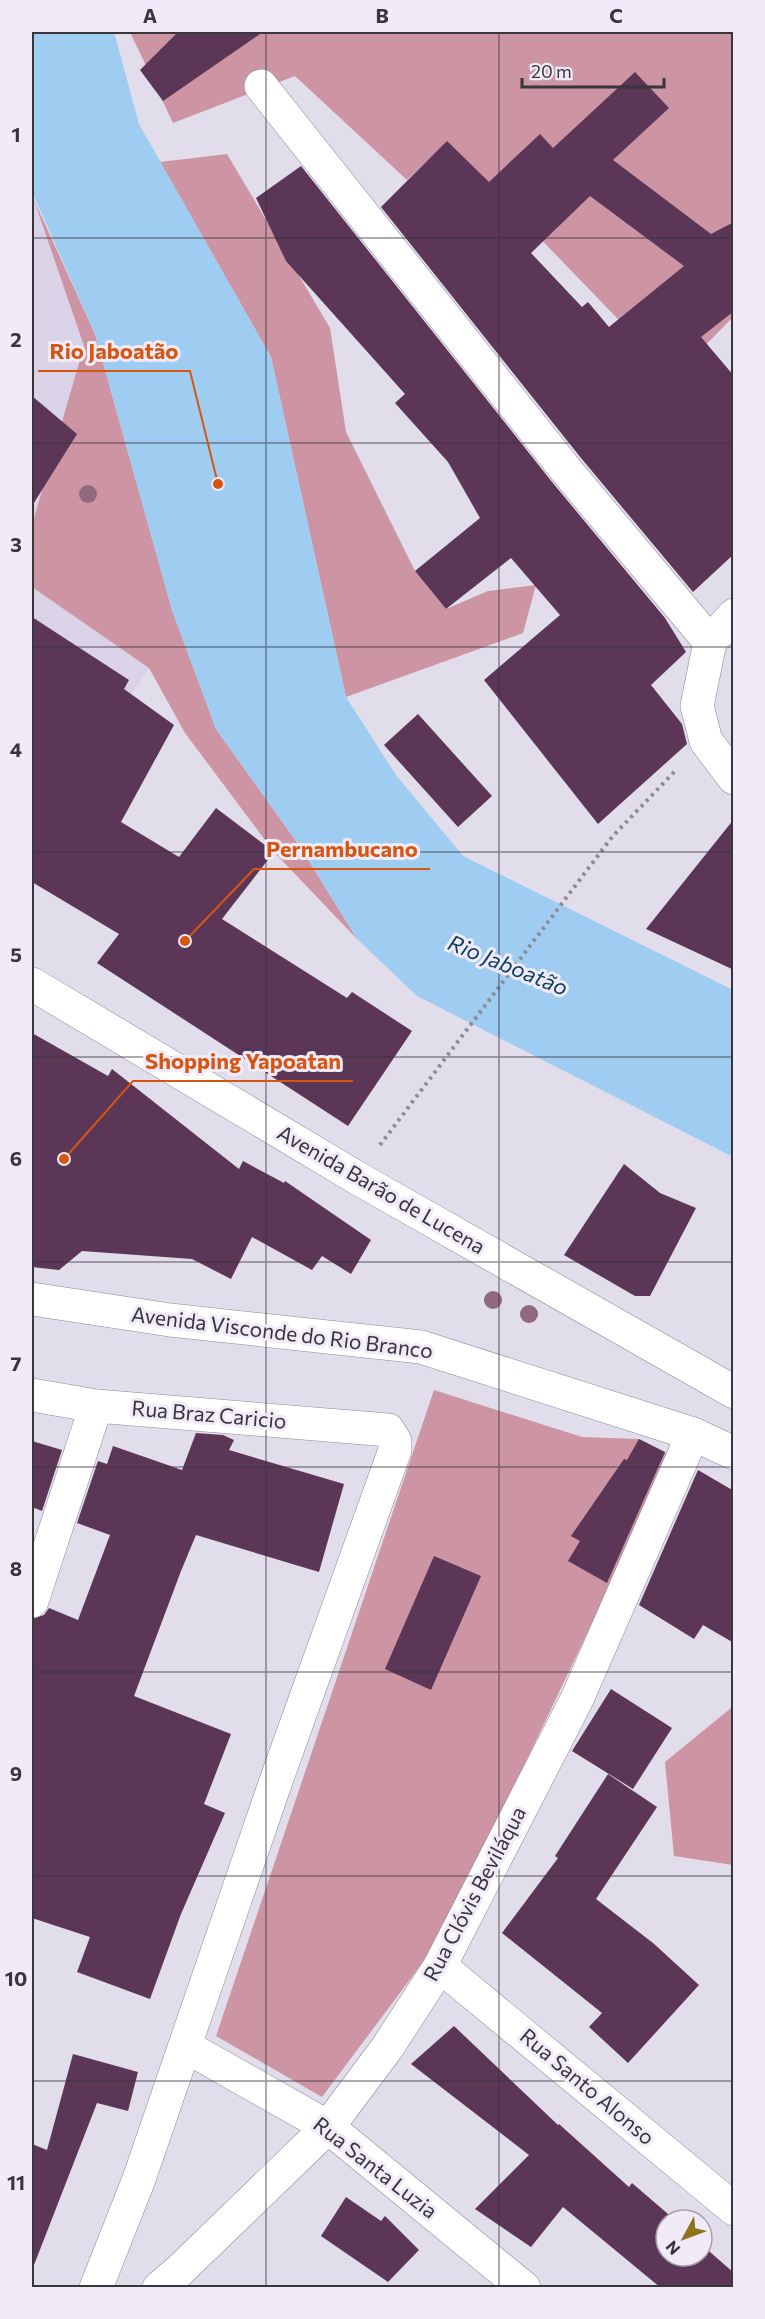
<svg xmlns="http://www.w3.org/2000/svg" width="765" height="2319" font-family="Commissioner,sans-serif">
<rect width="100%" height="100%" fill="#e2ddeb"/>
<path fill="#dad2e7" d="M 32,192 L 84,346 L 32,551 Z
M 32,587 L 149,668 L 32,846 Z"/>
<path fill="#cd94a3" d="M 130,32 L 733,32 L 733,317 L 688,363 L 642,344 L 447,142 L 407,180 L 295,76 L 173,123 Z
M 227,154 L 330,328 L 346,432 L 415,571 L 446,609 L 488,591 L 536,585 L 523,633 L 346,697 L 271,357 L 160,162 Z
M 34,200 L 95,334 L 172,610 L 216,729 L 301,848 L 357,939 L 274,852 L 185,733 L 149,668 L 32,587 L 32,525 L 84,346 Z
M 434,1390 L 582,1437 L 639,1439 L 672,1456 L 508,1799 L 423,1962 L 322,2097 L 216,2036 Z
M 731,1708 L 734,1709 L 733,1865 L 674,1856 L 665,1762 Z"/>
<path fill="#9fccf1" d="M 32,32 L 114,32 L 139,124 L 271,357 L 346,697 L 396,775 L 463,856 L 733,990 L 733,1157 L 417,996 L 357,939 L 301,848 L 216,729 L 172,610 L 95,334 L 32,192 Z"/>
<path fill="#5b3656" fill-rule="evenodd" d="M 178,32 L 263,32 L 163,101 L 140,70 Z
M 635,72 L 669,108 L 613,160 L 711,234 L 734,222 L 734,311 L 701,337 L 734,376 L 734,554 L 693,592 L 581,458 L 381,207 L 447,141 L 489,182 L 540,134 L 553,148 ZM 590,196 L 684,266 L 609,327 L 588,302 L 582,307 L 531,253 Z
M 301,166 L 552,482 L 665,618 L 686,652 L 651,685 L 682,724 L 687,744 L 598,824 L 484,680 L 560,615 L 511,558 L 446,609 L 415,571 L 480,518 L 448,462 L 395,403 L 405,394 L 286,261 L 256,198 Z
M 32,396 L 77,434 L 32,506 Z
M 32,617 L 129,680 L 124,689 L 174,725 L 121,822 L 179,857 L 216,808 L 274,852 L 222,919 L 347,998 L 352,992 L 412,1031 L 348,1126 L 97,963 L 119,934 L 32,882 Z
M 418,714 L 492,796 L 458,827 L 384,745 Z
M 734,819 L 734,970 L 646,929 Z
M 32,1033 L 108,1076 L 112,1069 L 239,1169 L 243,1161 L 284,1183 L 285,1181 L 371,1240 L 351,1274 L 322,1256 L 312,1270 L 252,1237 L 231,1279 L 192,1259 L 82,1251 L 59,1270 L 32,1267 Z
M 624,1164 L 660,1193 L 696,1208 L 650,1296 L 635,1296 L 564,1255 Z
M 196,1433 L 223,1435 L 234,1440 L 229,1450 L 344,1484 L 319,1572 L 196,1535 L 181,1571 L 134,1696 L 231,1734 L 204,1804 L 225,1813 L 181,1914 L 150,1999 L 77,1972 L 90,1937 L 32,1918 L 32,1619 L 44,1615 L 49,1608 L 78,1620 L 110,1535 L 77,1523 L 98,1461 L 107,1464 L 113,1446 L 182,1470 Z
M 639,1439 L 665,1452 L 607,1583 L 568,1561 L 580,1541 L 571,1536 L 624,1459 L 627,1460 Z
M 32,1441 L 62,1450 L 42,1511 L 32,1507 Z
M 698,1470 L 734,1491 L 734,1643 L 703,1625 L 694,1639 L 639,1605 Z
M 434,1556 L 481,1576 L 431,1690 L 385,1669 Z
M 611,1689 L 672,1728 L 633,1789 L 572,1751 Z
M 608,1774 L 657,1807 L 596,1899 L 653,1943 L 699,1985 L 628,2063 L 589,2027 L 602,2013 L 502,1933 L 558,1858 L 555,1856 Z
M 454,2026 L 558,2125 L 559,2124 L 629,2187 L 632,2183 L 675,2220 L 666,2220 L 666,2256 L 702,2256 L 702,2245 L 734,2273 L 734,2288 L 661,2288 L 563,2207 L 531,2247 L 475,2209 L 529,2155 L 411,2064 Z
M 73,2054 L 138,2072 L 128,2111 L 97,2103 L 34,2265 L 32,2265 L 32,2144 L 47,2150 Z
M 346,2197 L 381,2221 L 385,2216 L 419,2250 L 388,2282 L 321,2236 Z"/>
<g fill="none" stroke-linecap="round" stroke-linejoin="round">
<defs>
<path id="minor" d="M 261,86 L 566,470 L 710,642
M 734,615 L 710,642 L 697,706 L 706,741 L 734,778
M 32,1395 L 96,1406 L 388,1430 L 395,1441 L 395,1450 L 277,1778 L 139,2179 L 96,2288
M 32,1601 L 96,1406
M 440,1966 L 734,2209
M 185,2046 L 328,2127 L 524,2288
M 159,2288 L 179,2271 L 328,2127 L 387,2048 L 440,1966 L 577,1699 L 693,1434"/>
<path id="primary" d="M 32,984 L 359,1179 L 734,1392
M 32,1299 L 170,1320 L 421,1347 L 693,1434 L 734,1453"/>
</defs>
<use href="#minor" stroke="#8d8896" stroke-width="34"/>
<use href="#primary" stroke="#8d8896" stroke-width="34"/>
<path stroke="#8e8a94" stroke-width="4" stroke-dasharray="3 4.5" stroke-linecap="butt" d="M 380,1145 L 612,837 L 676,770"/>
<use href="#minor" stroke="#fff" stroke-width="33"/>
<use href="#primary" stroke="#fff" stroke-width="33"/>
</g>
<g fill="#91697f">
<circle cx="88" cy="494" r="9"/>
<circle cx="493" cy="1300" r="9"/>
<circle cx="529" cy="1314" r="9"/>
</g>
<path fill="none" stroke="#38353b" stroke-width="1.5" stroke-opacity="0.55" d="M 266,32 L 266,2288M 499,32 L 499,2288M 32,238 L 734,238M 32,443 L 734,443M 32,647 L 734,647M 32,852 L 734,852M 32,1057 L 734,1057M 32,1262 L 734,1262M 32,1467 L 734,1467M 32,1672 L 734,1672M 32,1876 L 734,1876M 32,2081 L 734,2081"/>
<g text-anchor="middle" stroke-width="6" stroke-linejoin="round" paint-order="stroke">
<g font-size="21" fill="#38353b" stroke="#f0eaf9">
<text transform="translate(381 1190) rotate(30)" y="7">Avenida Barão de Lucena</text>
<text transform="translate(282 1333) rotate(7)" y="7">Avenida Visconde do Rio Branco</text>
<text transform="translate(209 1415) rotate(5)" y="7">Rua Braz Caricio</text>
<text transform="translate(475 1894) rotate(-62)" y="7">Rua Clóvis Beviláqua</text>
<text transform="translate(587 2087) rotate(40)" y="7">Rua Santo Alonso</text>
<text transform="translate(375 2168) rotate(38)" y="7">Rua Santa Luzia</text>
</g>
<g font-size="22" font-style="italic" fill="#0b4064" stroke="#f0eaf9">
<text transform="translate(508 965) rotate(22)" y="8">Rio Jaboatão</text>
</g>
</g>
<path fill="none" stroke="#d65511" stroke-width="2" d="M218 484L190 371H38M185 941L254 869H430M64 1159L133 1081H353"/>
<g fill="#d65511" stroke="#f0eaf9" stroke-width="2">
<circle cx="218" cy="484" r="6"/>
<circle cx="185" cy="941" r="6"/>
<circle cx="64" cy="1159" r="6"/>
</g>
<g font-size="22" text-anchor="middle" font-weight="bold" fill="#d65511" stroke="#f0eaf9" stroke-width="6" stroke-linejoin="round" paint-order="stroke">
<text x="114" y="359">Rio Jaboatão</text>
<text x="342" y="857">Pernambucano</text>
<text x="243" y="1069">Shopping Yapoatan</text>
</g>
<rect width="765" height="2319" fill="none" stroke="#f0eaf9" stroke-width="66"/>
<g transform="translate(684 2238) rotate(229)"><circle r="28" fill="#f0eaf9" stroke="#a6a2ad" stroke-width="1.5"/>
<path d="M0-4.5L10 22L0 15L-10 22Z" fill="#907419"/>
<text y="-9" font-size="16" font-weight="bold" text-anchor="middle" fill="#38353b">N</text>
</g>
<path d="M522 78v9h142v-9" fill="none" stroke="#38353b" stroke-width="3"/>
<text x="531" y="78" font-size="18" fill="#38353b" stroke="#f0eaf9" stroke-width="4.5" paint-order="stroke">20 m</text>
<rect x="33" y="33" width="699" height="2253" fill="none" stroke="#38353b" stroke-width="2"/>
<g font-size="20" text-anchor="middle" font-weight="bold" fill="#38353b">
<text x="150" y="23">A</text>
<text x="382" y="23">B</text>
<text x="616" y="23">C</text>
<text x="16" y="142">1</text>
<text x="16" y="347">2</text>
<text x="16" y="552">3</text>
<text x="16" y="757">4</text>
<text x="16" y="962">5</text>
<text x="16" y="1166">6</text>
<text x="16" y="1371">7</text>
<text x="16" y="1576">8</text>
<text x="16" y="1781">9</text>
<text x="16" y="1986">10</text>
<text x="16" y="2190">11</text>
</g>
</svg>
